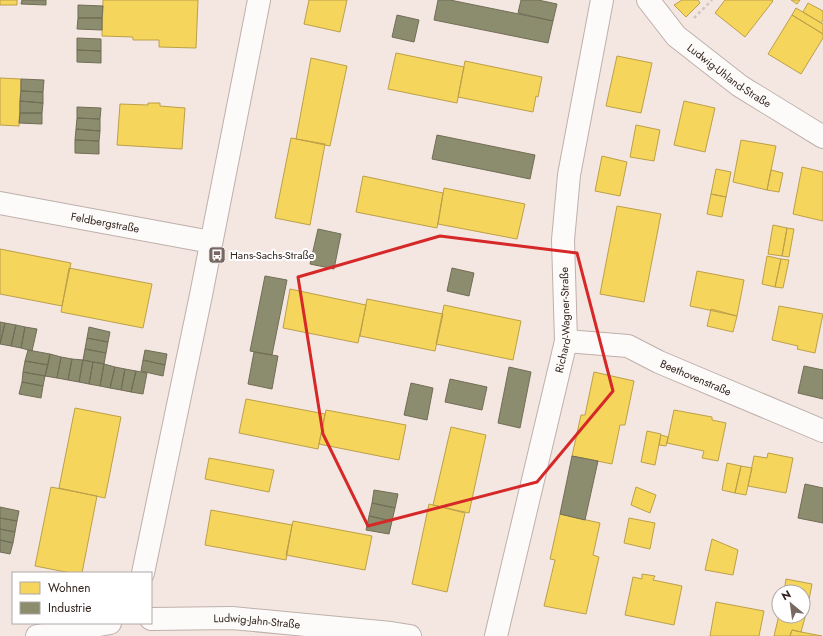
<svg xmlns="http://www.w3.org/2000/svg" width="823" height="636" font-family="Jost,sans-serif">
<rect width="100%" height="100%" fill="#f4e6e0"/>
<path fill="#f6d55c" stroke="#bca049" d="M 0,0 L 17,0 L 17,5 L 0,5 Z
M 103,0 L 198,0 L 196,48 L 159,47 L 159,40 L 133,40 L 133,37 L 102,36 Z
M 309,0 L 347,0 L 340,32 L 304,24 Z
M 682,0 L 698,0 L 700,3 L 686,17 L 674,5 Z
M 725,0 L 772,0 L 773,1 L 745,37 L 715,13 Z
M 791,0 L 800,0 L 797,4 Z
M 808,3 L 823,11 L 823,20 L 821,23 L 803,12 Z
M 796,8 L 823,24 L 823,34 L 792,15 Z
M 792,15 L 823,34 L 823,38 L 801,74 L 768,54 Z
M 396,53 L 464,67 L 457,103 L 388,89 Z
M 617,56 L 652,63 L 641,113 L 606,106 Z
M 311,58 L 347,66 L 330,146 L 296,139 Z
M 465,61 L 542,77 L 538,97 L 536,96 L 533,112 L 458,97 Z
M 0,78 L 21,79 L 19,126 L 0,125 Z
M 684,101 L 715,108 L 705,152 L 674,145 Z
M 148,103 L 160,103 L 160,106 L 185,108 L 182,149 L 117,145 L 120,104 L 148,105 Z
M 636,125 L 660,130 L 654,161 L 630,157 Z
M 291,138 L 325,144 L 310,225 L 275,218 Z
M 741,140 L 776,146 L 767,190 L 733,182 Z
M 602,156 L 627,162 L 620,196 L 595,191 Z
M 802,167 L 823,172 L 823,221 L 793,214 Z
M 716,169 L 731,172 L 726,197 L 711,194 Z
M 771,170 L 783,173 L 779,192 L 767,190 Z
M 363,176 L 443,193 L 437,228 L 356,212 Z
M 444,188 L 525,204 L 517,239 L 438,224 Z
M 711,194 L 726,197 L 722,217 L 707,214 Z
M 617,206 L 661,214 L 644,302 L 600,294 Z
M 773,225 L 787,228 L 782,256 L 768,254 Z
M 787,228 L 794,229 L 789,257 L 782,256 Z
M 0,249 L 71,263 L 62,306 L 0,294 Z
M 767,256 L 781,259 L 775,287 L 762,284 Z
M 781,259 L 789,260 L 783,288 L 775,287 Z
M 69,268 L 152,284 L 143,328 L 61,312 Z
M 697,271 L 744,280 L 737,316 L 690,306 Z
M 290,289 L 366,305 L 358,343 L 283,328 Z
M 367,299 L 443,314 L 435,351 L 360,336 Z
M 444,305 L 521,321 L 513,360 L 436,344 Z
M 779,306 L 823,314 L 815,353 L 797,349 L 798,346 L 772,340 Z
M 711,309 L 737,316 L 733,332 L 707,326 Z
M 594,372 L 634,381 L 625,425 L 620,425 L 612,464 L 572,456 L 581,415 L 585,415 Z
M 246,399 L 325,414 L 318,449 L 239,433 Z
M 75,408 L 121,417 L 105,498 L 59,488 Z
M 326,410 L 406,425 L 399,460 L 319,444 Z
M 674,410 L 712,417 L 712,420 L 726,423 L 718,461 L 702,458 L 704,451 L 667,443 Z
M 451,427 L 486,435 L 469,513 L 433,505 Z
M 647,431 L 661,434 L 655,465 L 641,462 Z
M 661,435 L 668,437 L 666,446 L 659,445 Z
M 768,453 L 793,458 L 786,493 L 748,486 L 754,456 L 767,458 Z
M 209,458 L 274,470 L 269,492 L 205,479 Z
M 727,463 L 741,466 L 735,493 L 722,490 Z
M 741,466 L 752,468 L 746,495 L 735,493 Z
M 51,487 L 97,496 L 82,573 L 71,573 L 35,566 Z
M 636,487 L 656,495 L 650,513 L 631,505 Z
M 429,504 L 465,513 L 447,592 L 412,584 Z
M 211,510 L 292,525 L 286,560 L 205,545 Z
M 560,514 L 600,523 L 593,555 L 599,557 L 586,614 L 544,606 L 555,560 L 550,559 Z
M 629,518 L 655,523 L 650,549 L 624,543 Z
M 293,521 L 372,536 L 365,570 L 286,555 Z
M 712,539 L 738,550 L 733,575 L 705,570 Z
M 642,574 L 655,576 L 653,580 L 682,586 L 674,625 L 625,615 L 633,577 L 642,579 Z
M 786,579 L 812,584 L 807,610 L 803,609 L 803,592 L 784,592 Z
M 716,602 L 764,611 L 759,636 L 710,636 Z
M 803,609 L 807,610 L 801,632 L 792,630 L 790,636 L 774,636 L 779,615 L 779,616 L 803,616 Z
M 792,630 L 801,632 L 822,636 L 790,636 Z"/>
<path fill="#8c8c6e" stroke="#716d56" d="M 22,0 L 46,0 L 46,5 L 21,4 Z
M 438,0 L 450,0 L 553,21 L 548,43 L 434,20 Z
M 521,0 L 538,0 L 557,4 L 553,21 L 518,13 Z
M 78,5 L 103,6 L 102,18 L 78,18 Z
M 397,15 L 419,20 L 414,42 L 392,37 Z
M 78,18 L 102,18 L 102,30 L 77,29 Z
M 77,38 L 101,39 L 101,51 L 77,50 Z
M 77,50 L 101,51 L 101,63 L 77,62 Z
M 21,79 L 44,80 L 43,92 L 21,91 Z
M 21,91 L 43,92 L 43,103 L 20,101 Z
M 20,101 L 43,103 L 42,113 L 20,113 Z
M 77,107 L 101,108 L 100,119 L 77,118 Z
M 20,113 L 42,113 L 42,124 L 19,123 Z
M 77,118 L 100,119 L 100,131 L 76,129 Z
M 76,129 L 100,131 L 99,141 L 75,140 Z
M 437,135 L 535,155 L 530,179 L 432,159 Z
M 75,140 L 99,141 L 99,154 L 75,153 Z
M 318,229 L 341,234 L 334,269 L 310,264 Z
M 452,268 L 474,273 L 469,296 L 447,291 Z
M 265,276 L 287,280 L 272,355 L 250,351 Z
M 0,322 L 5,323 L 0,344 Z
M 5,323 L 16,325 L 11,346 L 0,344 Z
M 16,325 L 25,327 L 21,348 L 11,346 Z
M 25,327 L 37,329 L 32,351 L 21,348 Z
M 89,327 L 110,332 L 108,342 L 87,338 Z
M 87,338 L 108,342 L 106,353 L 85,349 Z
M 85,349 L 106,353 L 104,364 L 83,360 Z
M 28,350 L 50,354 L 48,365 L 25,361 Z
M 145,350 L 167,354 L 165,365 L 143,360 Z
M 254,352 L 278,356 L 272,389 L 248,384 Z
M 50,354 L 61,357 L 57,378 L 45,376 Z
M 61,357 L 72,359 L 68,380 L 57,378 Z
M 72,359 L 83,360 L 79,382 L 68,380 Z
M 83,360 L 93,362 L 89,384 L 79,382 Z
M 143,360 L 165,365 L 163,376 L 141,371 Z
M 25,361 L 48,365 L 45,376 L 23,372 Z
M 93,362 L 104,364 L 100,386 L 89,384 Z
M 104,364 L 115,367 L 110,388 L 100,386 Z
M 804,366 L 823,370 L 823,399 L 798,393 Z
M 115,367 L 125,369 L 121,390 L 110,388 Z
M 509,367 L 531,372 L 520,428 L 498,423 Z
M 125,369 L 136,371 L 131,392 L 121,390 Z
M 136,371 L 147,373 L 143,394 L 131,392 Z
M 23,372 L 45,376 L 43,386 L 22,382 Z
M 450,379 L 487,387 L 482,410 L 445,402 Z
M 22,382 L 43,386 L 41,398 L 19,394 Z
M 411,383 L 433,388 L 427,420 L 404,415 Z
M 572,456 L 598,461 L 585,520 L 560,514 Z
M 805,484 L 823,488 L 823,523 L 798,518 Z
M 374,490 L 398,494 L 395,508 L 372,503 Z
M 372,503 L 395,508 L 392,521 L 369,516 Z
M 0,507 L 19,511 L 17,521 L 0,518 Z
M 369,516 L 392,521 L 389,534 L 366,530 Z
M 0,518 L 17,521 L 15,532 L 0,529 Z
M 0,529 L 15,532 L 13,543 L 0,540 Z
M 0,540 L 13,543 L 10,554 L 0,552 Z"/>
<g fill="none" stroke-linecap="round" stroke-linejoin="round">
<defs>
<g id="minor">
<path id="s1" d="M 648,0 L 676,36 L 740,86 L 823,137"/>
<path id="s2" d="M 0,203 L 211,242"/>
<path id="s3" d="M 566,341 L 628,346 L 659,362 L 823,431"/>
<path d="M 143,573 L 201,295 L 259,0"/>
<path id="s4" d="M 151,619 L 232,618 L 391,633 L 410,636"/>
<path d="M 37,636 L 110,623"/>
<path id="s5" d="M 496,636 L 566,341 L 563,240 L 569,175 L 602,0"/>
</g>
</defs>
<use href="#minor" stroke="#beb0ab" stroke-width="24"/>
<path stroke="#cec8c5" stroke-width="2.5" stroke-dasharray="3 3" stroke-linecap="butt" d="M 694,18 L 712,0"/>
<use href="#minor" stroke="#fdfbfa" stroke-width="22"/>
</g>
<path fill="none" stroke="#d62828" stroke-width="3" stroke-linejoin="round" d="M 440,236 L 577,253 L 613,391 L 537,482 L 368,526 L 323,434 L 298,277 Z"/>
<defs>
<symbol id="bus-square" viewBox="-11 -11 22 22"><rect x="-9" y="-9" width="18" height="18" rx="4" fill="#776862" stroke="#fff"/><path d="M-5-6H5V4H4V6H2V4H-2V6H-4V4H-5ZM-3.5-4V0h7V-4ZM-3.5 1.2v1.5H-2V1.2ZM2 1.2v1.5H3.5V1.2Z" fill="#fff"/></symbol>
</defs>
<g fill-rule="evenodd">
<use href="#bus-square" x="207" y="245" width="20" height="20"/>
</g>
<g text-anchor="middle" stroke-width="4" stroke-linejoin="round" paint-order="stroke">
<g font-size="11" fill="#33241e" stroke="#fff">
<text dy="4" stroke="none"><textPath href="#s1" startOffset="112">Ludwig-Uhland-Straße</textPath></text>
<text dy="4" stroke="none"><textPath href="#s2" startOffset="107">Feldbergstraße</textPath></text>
<text dy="4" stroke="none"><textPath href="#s5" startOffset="324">Richard-Wagner-Straße</textPath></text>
<text dy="4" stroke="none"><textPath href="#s3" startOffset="137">Beethovenstraße</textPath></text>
<text dy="4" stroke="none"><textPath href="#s4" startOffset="106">Ludwig-Jahn-Straße</textPath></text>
</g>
<g font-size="11" fill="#33241e" stroke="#fff" text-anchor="start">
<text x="230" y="259">Hans-Sachs-Straße</text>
</g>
</g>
<rect x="12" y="572" width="140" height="52" fill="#ffffff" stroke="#ada7a5"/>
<rect x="20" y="582" width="20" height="12" fill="#f6d55c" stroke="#ada7a5"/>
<text x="48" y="592" font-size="12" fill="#33241e">Wohnen</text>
<rect x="20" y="602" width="20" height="12" fill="#8c8c6e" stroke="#ada7a5"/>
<text x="48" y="612" font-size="12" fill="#33241e">Industrie</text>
<g transform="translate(791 604) rotate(331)"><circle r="19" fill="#ffffff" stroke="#ada7a5"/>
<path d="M0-3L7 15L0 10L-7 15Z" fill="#776862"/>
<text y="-6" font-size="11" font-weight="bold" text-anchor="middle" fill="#33241e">N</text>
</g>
</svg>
